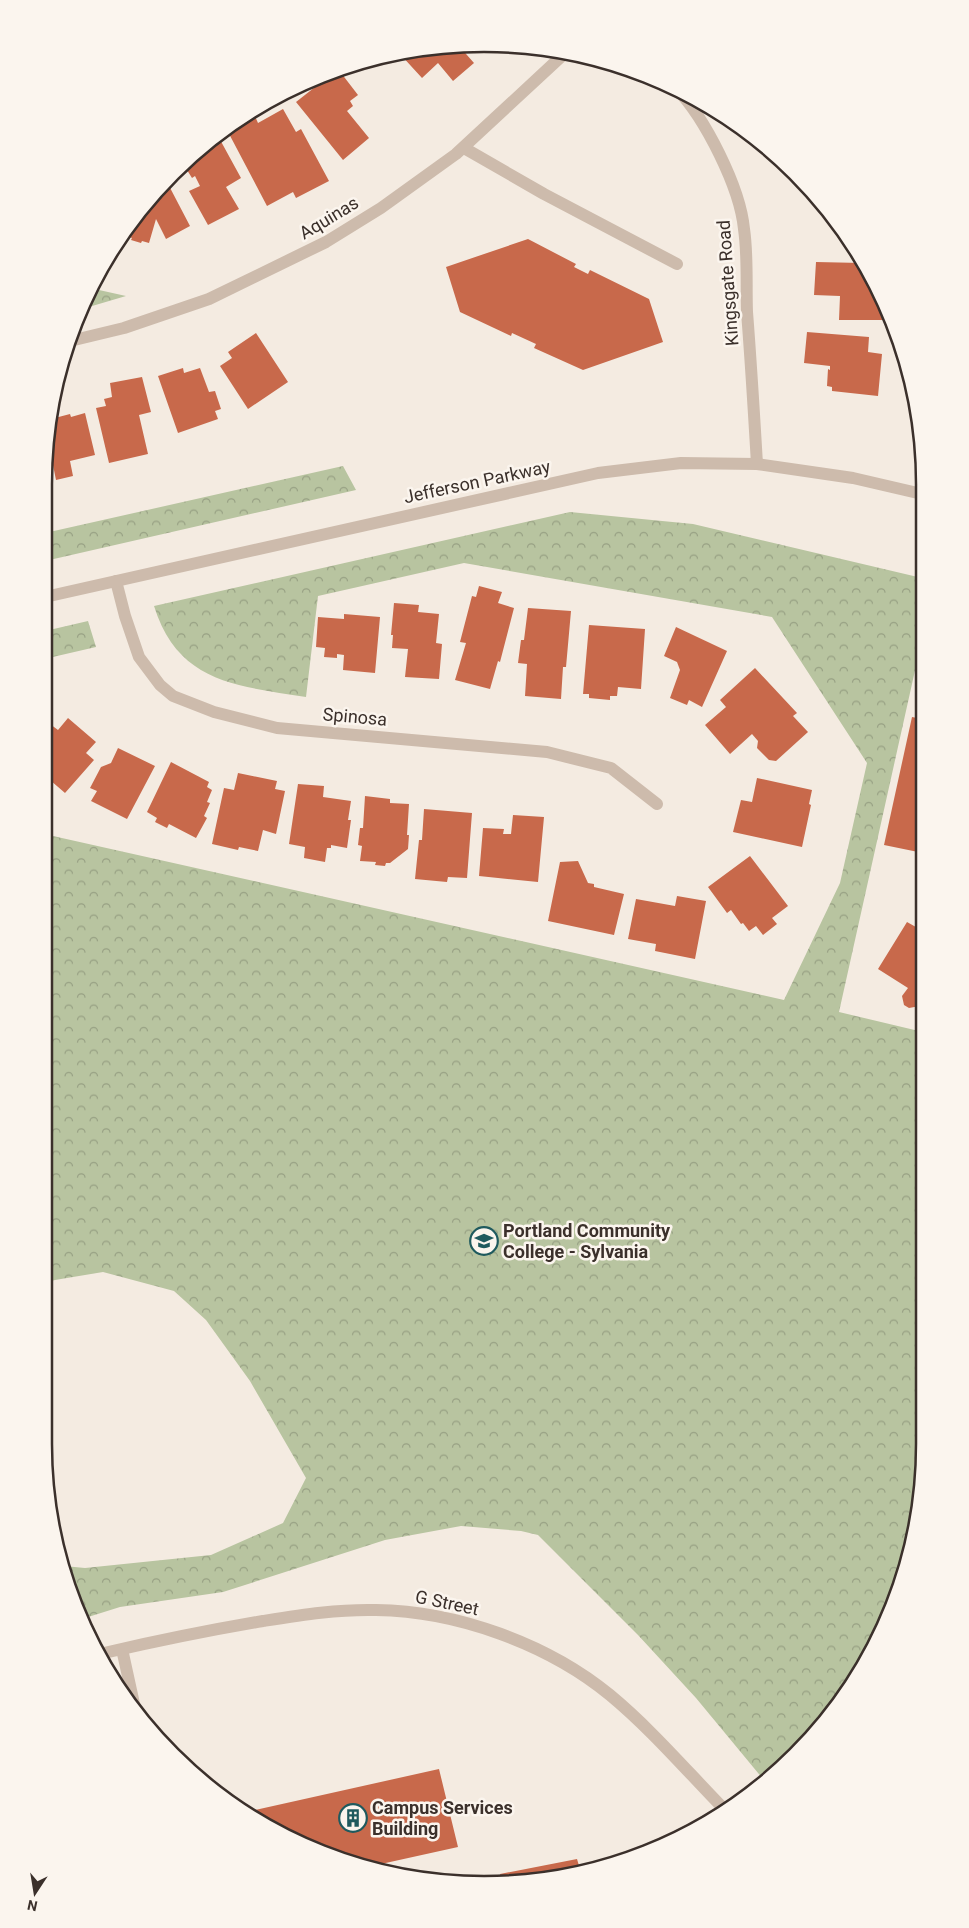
<svg xmlns="http://www.w3.org/2000/svg" width="969" height="1928" font-family="Roboto,sans-serif">
<defs>
<pattern id="forest-crowns" width="20" height="18" patternUnits="userSpaceOnUse" patternTransform="scale(1.25)"><rect width="20" height="18" fill="#b8c4a0"/><path d="M2 6a3 3 0 1 1 6 0M12 15a3 3 0 1 1 6 0" fill="none" stroke="#97a083"/></pattern>
</defs>
<rect width="100%" height="100%" fill="#f4ebe1"/>
<path fill="url(#forest-crowns)" d="M 90,288 L 126,296 L 82,309 Z
M 343,466 L 356,490 L 45,561 L 45,533 Z
M 570,512 L 693,524 L 922,578 L 922,639 L 839,1012 L 923,1032 L 924,1472 L 910,1557 L 880,1638 L 796,1755 L 763,1779 L 696,1698 L 638,1635 L 538,1535 L 521,1531 L 461,1526 L 385,1540 L 223,1592 L 120,1607 L 85,1618 L 67,1585 L 64,1566 L 85,1568 L 211,1555 L 283,1523 L 306,1478 L 250,1381 L 206,1320 L 174,1291 L 103,1272 L 55,1280 L 44,1283 L 44,834 L 784,1000 L 840,883 L 867,763 L 772,617 L 464,563 L 318,596 L 306,697 C 237,686 178,683 154,606 Z
M 88,621 L 96,647 L 44,659 L 45,631 Z"/>
<path fill="#c8694b" d="M 459,46 L 474,63 L 453,81 L 438,63 L 422,78 L 400,54 L 427,48 Z
M 338,69 L 358,95 L 350,101 L 353,106 L 347,111 L 369,138 L 343,160 L 296,102 Z
M 283,109 L 296,132 L 301,129 L 329,181 L 296,198 L 293,192 L 267,206 L 227,130 L 254,114 L 258,123 Z
M 218,136 L 241,178 L 226,187 L 239,209 L 208,225 L 189,191 L 200,186 L 195,176 L 192,178 L 187,170 L 190,168 L 186,161 L 203,152 L 201,148 Z
M 167,182 L 190,226 L 166,239 L 156,219 L 149,243 L 142,241 L 141,243 L 131,240 L 132,238 L 126,236 L 130,225 L 135,216 Z
M 828,213 L 840,227 L 832,228 Z
M 528,239 L 576,264 L 574,267 L 588,274 L 590,270 L 649,299 L 663,342 L 583,370 L 534,348 L 536,344 L 512,333 L 511,336 L 460,312 L 446,267 Z
M 816,262 L 862,263 L 887,314 L 887,320 L 839,320 L 840,296 L 814,295 Z
M 807,332 L 869,337 L 868,352 L 882,354 L 878,396 L 832,391 L 832,387 L 827,386 L 828,369 L 830,370 L 830,366 L 804,363 Z
M 256,333 L 288,382 L 248,409 L 220,366 L 232,358 L 228,352 Z
M 183,368 L 184,373 L 200,368 L 209,392 L 215,391 L 221,409 L 215,411 L 218,419 L 178,433 L 158,376 Z
M 142,377 L 151,412 L 139,415 L 148,454 L 109,463 L 96,408 L 106,406 L 104,399 L 112,397 L 110,383 Z
M 85,413 L 95,455 L 70,461 L 73,476 L 56,480 L 52,460 L 46,462 L 45,459 L 49,430 L 52,430 L 51,419 L 70,414 L 71,417 Z
M 479,586 L 502,592 L 498,603 L 514,608 L 500,662 L 498,661 L 490,689 L 455,680 L 466,643 L 460,642 L 472,596 L 476,597 Z
M 394,603 L 419,605 L 418,612 L 439,614 L 436,643 L 442,644 L 439,679 L 405,677 L 408,649 L 392,648 L 393,635 L 391,635 Z
M 528,608 L 571,611 L 566,667 L 563,667 L 561,699 L 525,696 L 527,664 L 518,663 L 521,640 L 524,640 Z
M 344,614 L 380,617 L 375,673 L 343,670 L 344,655 L 337,654 L 337,658 L 324,657 L 325,648 L 316,647 L 318,617 L 344,619 Z
M 589,625 L 645,629 L 641,689 L 618,687 L 617,696 L 610,696 L 610,700 L 589,698 L 589,694 L 583,694 Z
M 676,627 L 727,651 L 702,707 L 689,700 L 687,705 L 670,698 L 680,670 L 677,662 L 664,656 Z
M 755,668 L 797,713 L 793,716 L 808,732 L 776,761 L 769,760 L 757,748 L 758,741 L 752,734 L 730,754 L 705,725 L 726,707 L 720,700 Z
M 44,675 L 51,700 L 45,702 L 48,717 L 44,718 Z
M 912,717 L 922,719 L 923,853 L 884,845 Z
M 68,718 L 96,742 L 86,753 L 94,760 L 65,793 L 50,780 L 44,786 L 44,731 L 50,724 L 58,730 Z
M 118,748 L 155,766 L 127,819 L 91,801 L 97,791 L 90,788 L 101,767 L 111,763 Z
M 171,762 L 209,782 L 207,787 L 212,790 L 207,802 L 210,803 L 204,816 L 207,818 L 196,838 L 169,824 L 167,828 L 155,822 L 157,818 L 147,812 Z
M 238,773 L 277,781 L 275,789 L 285,791 L 276,834 L 263,830 L 258,851 L 239,847 L 238,850 L 212,844 L 224,788 L 234,790 Z
M 757,778 L 812,790 L 809,804 L 811,805 L 802,847 L 733,832 L 741,800 L 752,802 Z
M 298,784 L 324,786 L 323,797 L 351,801 L 348,820 L 351,820 L 347,848 L 331,845 L 331,848 L 327,848 L 325,862 L 304,858 L 305,847 L 289,844 Z
M 365,796 L 390,799 L 390,803 L 409,804 L 407,835 L 409,835 L 408,849 L 390,863 L 386,863 L 385,866 L 375,865 L 376,862 L 360,861 L 362,846 L 358,845 L 360,828 L 363,828 Z
M 424,809 L 472,813 L 467,878 L 448,877 L 447,882 L 415,879 L 419,840 L 422,840 Z
M 513,815 L 544,817 L 538,882 L 479,876 L 483,828 L 504,829 L 503,834 L 511,834 Z
M 750,856 L 788,906 L 772,918 L 777,924 L 763,935 L 756,926 L 749,931 L 743,923 L 741,924 L 731,910 L 727,913 L 708,887 Z
M 578,861 L 588,883 L 594,884 L 594,887 L 624,894 L 614,935 L 548,921 L 560,862 Z
M 677,896 L 706,901 L 695,959 L 655,951 L 656,944 L 628,939 L 636,899 L 675,906 Z
M 907,922 L 923,931 L 923,1007 L 920,1006 L 909,1008 L 904,1005 L 902,996 L 908,988 L 878,969 Z
M 439,1769 L 458,1847 L 372,1866 L 264,1825 L 246,1812 Z
M 577,1859 L 580,1869 L 542,1881 L 501,1879 L 500,1874 Z"/>
<g fill="none" stroke-linecap="round" stroke-linejoin="round">
<path stroke="#cdbbac" stroke-width="12" d="M 464,148 L 544,194 L 677,264
M 122,1649 L 136,1713
M 104,1653 C 156,1641 210,1630 263,1621 C 301,1615 338,1609 376,1610 C 457,1611 548,1644 610,1695 C 651,1729 686,1770 723,1808"/>
<path stroke="#cdbbac" stroke-width="12" d="M 676,88 C 705,118 740,187 744,229 C 748,256 746,285 747,312 C 751,363 754,413 757,464
M 70,341 L 124,328 L 209,299 L 326,242 L 381,208 L 456,154 L 565,53
M 116,581 L 125,616 L 139,657 L 160,685 L 173,696 L 214,712 L 277,728 L 547,752 L 611,768 L 657,804"/>
<path stroke="#cdbbac" stroke-width="12" d="M 45,597 L 598,473 L 681,463 L 757,464 L 853,478 L 922,494"/>
</g>
<defs>
<symbol id="university-ring" viewBox="-11 -11 22 22"><circle r="9.5" fill="#fbf5ee" stroke="#1f5a5e" stroke-width="1.5"/><path d="M0-5L7-2L0 1L-7-2ZM-4 1L0 2.5L4 1V4Q0 6-4 4Z" fill="#1f5a5e"/></symbol>
<symbol id="building-ring" viewBox="-11 -11 22 22"><circle r="9.5" fill="#fbf5ee" stroke="#1f5a5e" stroke-width="1.5"/><path d="M-4-6H4V6H1V3H-1V6H-4ZM-2.5-4.3h1.7v1.8h-1.7ZM.8-4.3h1.7v1.8H.8ZM-2.5-1h1.7V.8h-1.7ZM.8-1h1.7V.8H.8Z" fill="#1f5a5e"/></symbol>
</defs>
<g fill-rule="evenodd">
<use href="#university-ring" x="468" y="1225" width="32" height="32"/>
<use href="#building-ring" x="337" y="1802" width="32" height="32"/>
</g>
<g text-anchor="middle" stroke-width="5" stroke-linejoin="round" paint-order="stroke">
<g font-size="18" fill="#3b302b" stroke="#fbf5ee">
<text transform="translate(329 218) rotate(-31)" y="6">Aquinas</text>
<text transform="translate(728 283) rotate(-94)" y="6">Kingsgate Road</text>
<text transform="translate(477 482) rotate(-12)" y="6">Jefferson Parkway</text>
<text transform="translate(355 717) rotate(5)" y="6">Spinosa</text>
<text transform="translate(447 1603) rotate(12)" y="6">G Street</text>
</g>
<g font-size="18" font-weight="bold" fill="#3b302b" stroke="#fbf5ee" text-anchor="start">
<text x="503" y="1237">Portland Community<tspan x="503" dy="21">College - Sylvania</tspan></text>
<text x="372" y="1814">Campus Services<tspan x="372" dy="21">Building</tspan></text>
</g>
</g>
<path d="M0 0H969V1928H0ZM484 52H484A432 432 0 0 1 916 484V1444A432 432 0 0 1 484 1876H484A432 432 0 0 1 52 1444V484A432 432 0 0 1 484 52Z" fill="#fbf5ee" fill-rule="evenodd"/>
<path fill="none" stroke="#3b302b" stroke-width="2.5" d="M484 52H484A432 432 0 0 1 916 484V1444A432 432 0 0 1 484 1876H484A432 432 0 0 1 52 1444V484A432 432 0 0 1 484 52Z"/>
<g transform="translate(35 1893) rotate(192)" stroke="#fbf5ee" stroke-width="4" paint-order="stroke">
<path d="M0-4L9 19L0 12L-9 19Z" fill="#3b302b"/>
<text y="-8" font-size="14" font-weight="bold" text-anchor="middle" fill="#3b302b">N</text>
</g>
</svg>
